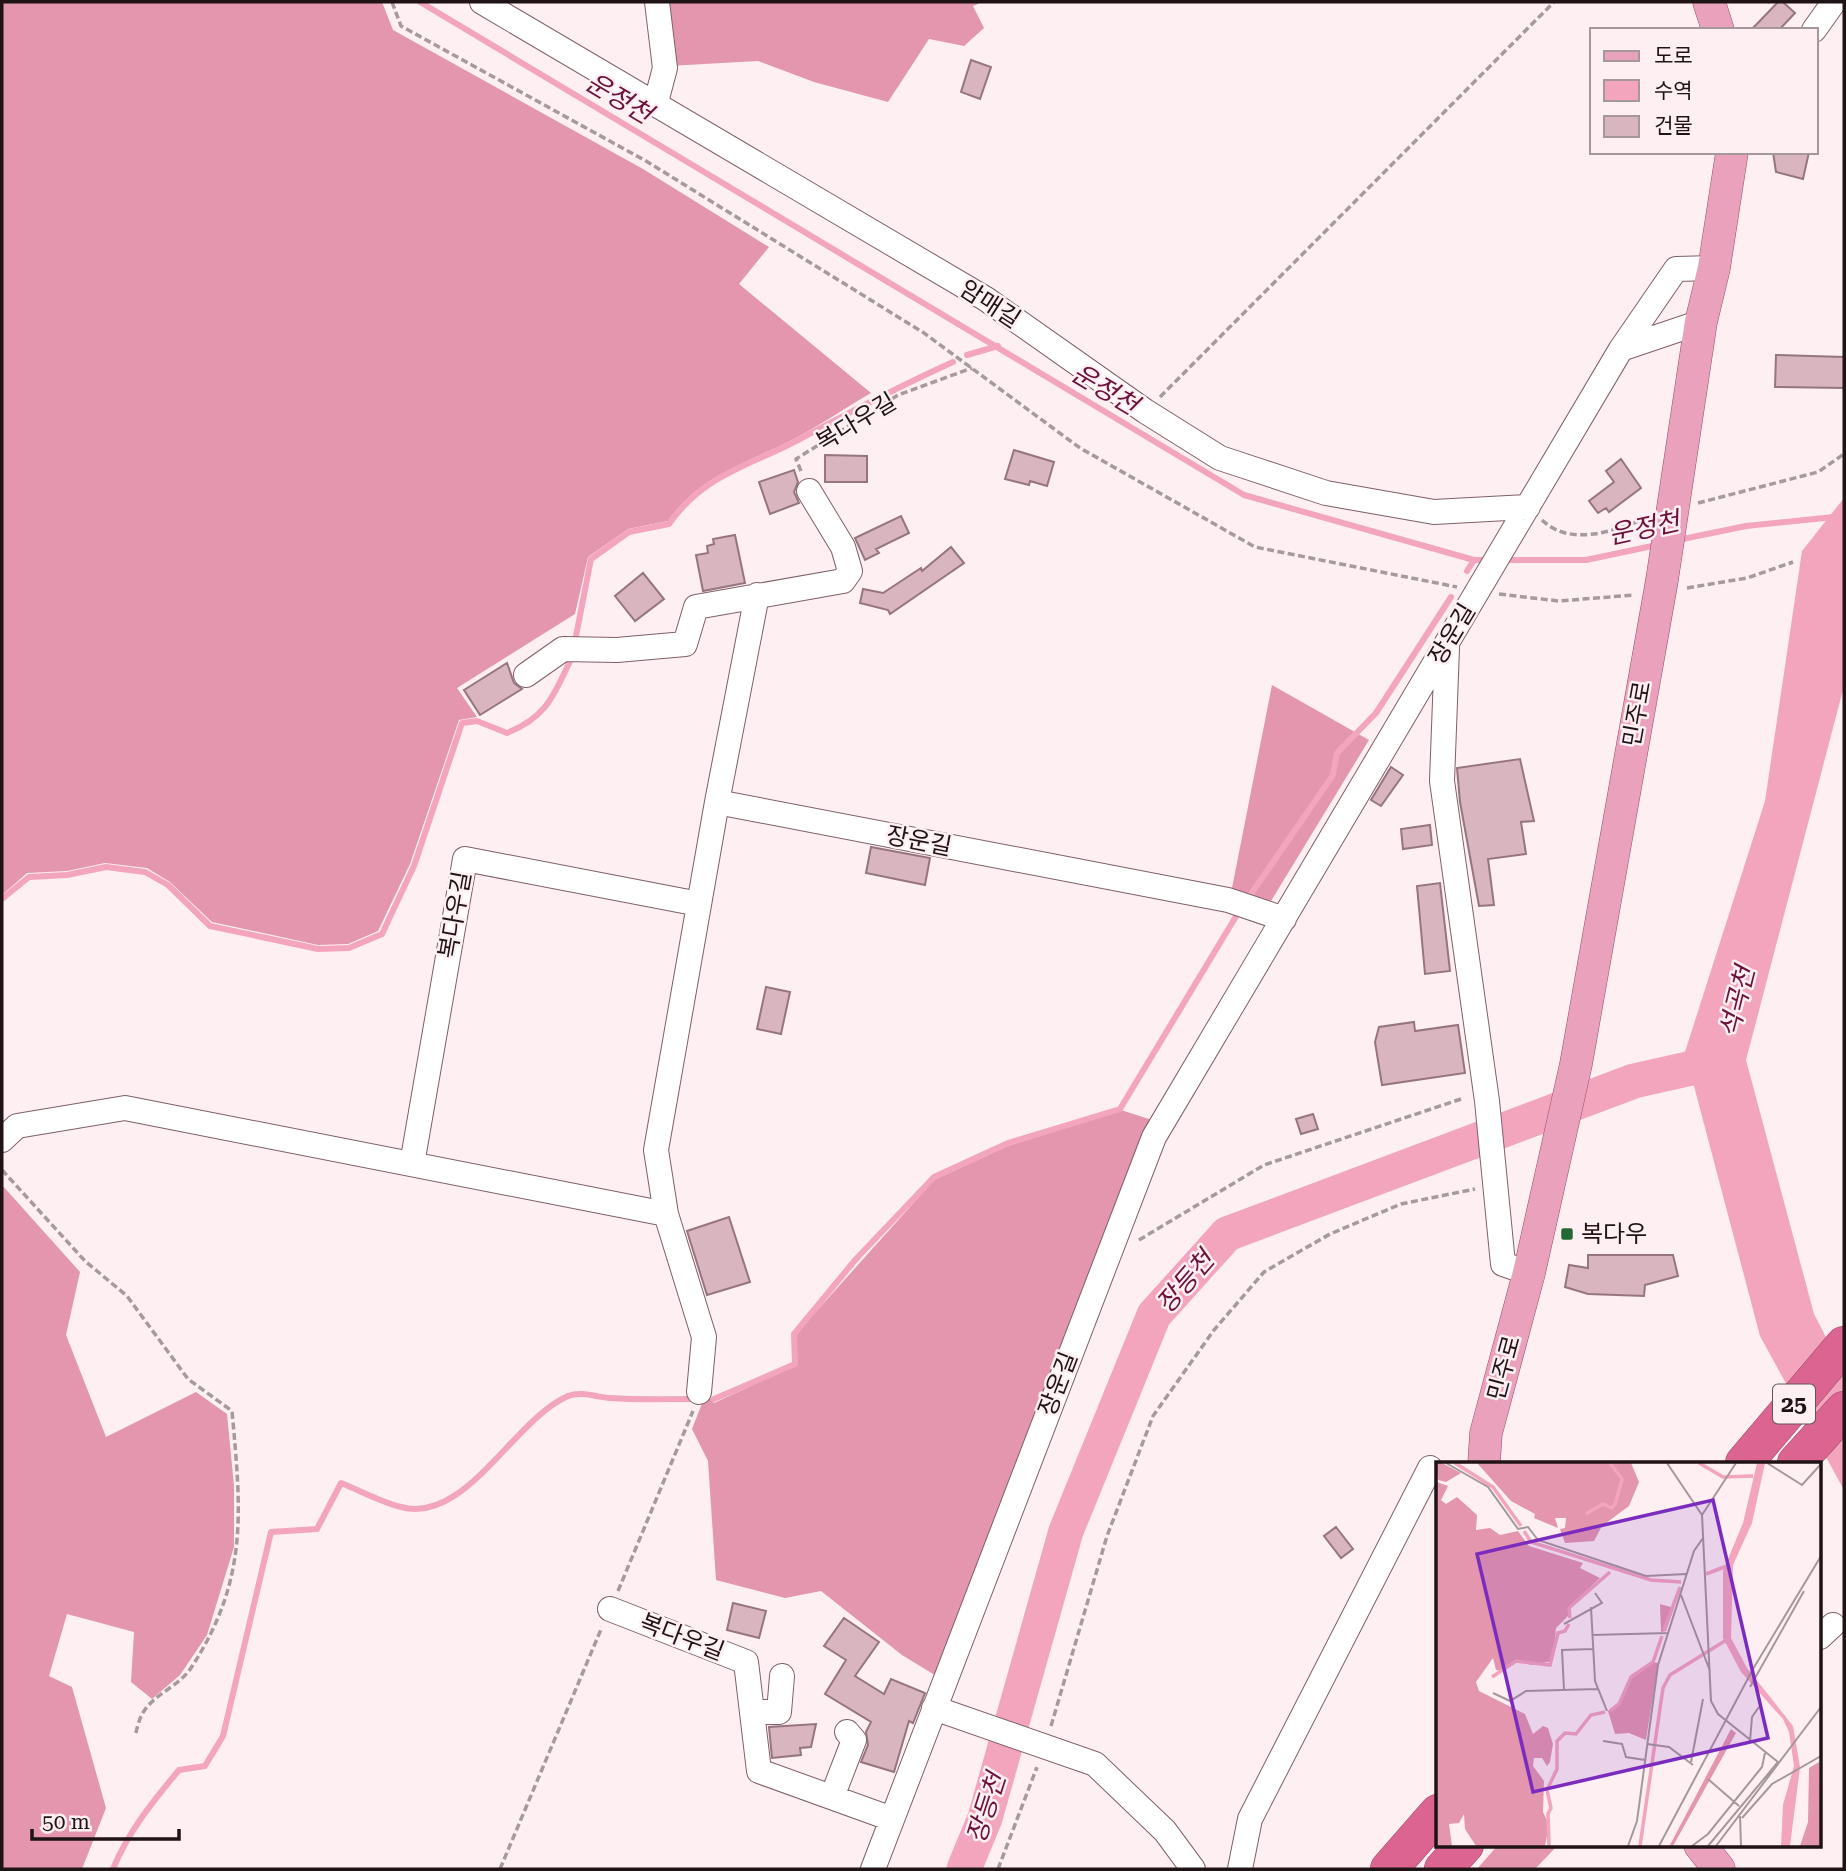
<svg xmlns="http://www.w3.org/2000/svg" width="1846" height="1871" font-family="'Roboto Serif','Noto Sans KR',serif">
<rect width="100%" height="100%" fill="#feeff3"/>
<path fill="#e396ae" d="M 2,2 L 382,2 L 393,30 L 643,169 L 769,247 L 739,284 L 871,393 C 845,408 819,426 792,440 C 746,463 698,477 668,521 L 628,529 L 588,557 L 575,614 L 457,688 L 477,717 L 459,720 L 410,864 L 378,931 L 348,944 L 318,945 L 212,922 L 170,882 L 147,868 L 105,863 L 67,871 L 27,873 L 2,895 Z
M 662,2 L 982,2 L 973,6 L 984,28 L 964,46 L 929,39 L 888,102 L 814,82 L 758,61 L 668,66 Z
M 1272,685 L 1369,740 L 1271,901 L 1231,893 Z
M 1121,1110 L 1155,1121 L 938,1677 L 902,1655 L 821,1591 L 785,1598 L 716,1580 L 708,1461 L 692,1429 L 706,1393 L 714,1403 L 797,1365 L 796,1334 L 934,1180 L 1008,1146 Z
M 2,1185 L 80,1272 L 66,1335 L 106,1437 L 196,1392 L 227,1414 L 234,1486 L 234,1547 L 207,1635 L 180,1675 L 152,1699 L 131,1682 L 134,1632 L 67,1614 L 49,1676 L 72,1687 L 106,1808 L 82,1869 L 2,1869 Z
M 1498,1845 L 1558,1845 L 1535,1869 L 1477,1869 Z"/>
<path fill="#f3a5bd" d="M 1844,498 L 1844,686 L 1746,1060 L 1814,1314 L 1844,1372 L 1844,1490 L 1760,1336 L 1685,1052 L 1765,801 L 1802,551 Z"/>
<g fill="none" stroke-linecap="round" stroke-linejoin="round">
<path stroke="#f3a5bd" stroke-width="6" d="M 420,2 L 1244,495 L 1474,560 L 1487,560
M 967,355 L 998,346
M 1678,540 L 1746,526 L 1844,516
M 1505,560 L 1586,560 L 1657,545
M 1467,571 L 1474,560
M 575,641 L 591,559 L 629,532 L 669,524 C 703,475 749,466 798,440 C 850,412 900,386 953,362
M 1251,894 L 1333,775 L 1337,753 L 1376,713 L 1451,597
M 2,899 L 29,877 L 67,875 L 106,867 L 145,872 L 168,885 L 210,926 L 318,949 L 349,948 L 382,934 L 414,866 L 462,723 L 477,721 L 507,733 C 547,717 554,695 571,659
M 714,1399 L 795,1364 L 794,1334 L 856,1259 L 934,1177 L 1008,1143 L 1120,1109 L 1238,913
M 113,1869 C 128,1832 153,1801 179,1770 L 205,1766 L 223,1736 L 271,1532 L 317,1529 L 341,1483 C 361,1491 381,1502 401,1507 C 465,1525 514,1419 568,1396 C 582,1391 596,1397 610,1398 C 637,1400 664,1399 691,1399"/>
<path stroke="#f3a5bd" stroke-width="35" d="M 964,1869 L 985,1818 L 1066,1531 L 1154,1315 L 1227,1234 L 1634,1081 L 1723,1061"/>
</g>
<path fill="#d8b5bf" stroke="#96757f" stroke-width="2" d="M 1778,2 L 1783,2 L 1795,13 L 1779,30 L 1751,30 Z
M 971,60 L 991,67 L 980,99 L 961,92 Z
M 1773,152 L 1809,152 L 1803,179 L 1776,172 Z
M 1776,355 L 1844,357 L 1844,388 L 1775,387 Z
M 1014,450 L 1054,462 L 1047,486 L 1030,481 L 1029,485 L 1005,479 Z
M 825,455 L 867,456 L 867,482 L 825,482 Z
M 1621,459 L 1641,488 L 1609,512 L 1606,508 L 1598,513 L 1589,501 L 1614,482 L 1606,471 Z
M 794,470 L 798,482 L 794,492 L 799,503 L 770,514 L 759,482 Z
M 901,516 L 909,533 L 876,549 L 879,553 L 865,560 L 855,538 Z
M 735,535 L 745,583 L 703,591 L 696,555 L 708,553 L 707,546 L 714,544 L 713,539 Z
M 951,547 L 964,563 L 890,614 L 888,610 L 860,603 L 863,589 L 883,593 L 921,568 L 922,571 Z
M 643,573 L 664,599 L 635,621 L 615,596 Z
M 507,663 L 514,683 L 522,689 L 480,715 L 464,690 Z
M 1520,759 L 1534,821 L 1521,822 L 1526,854 L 1488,859 L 1494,905 L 1479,906 L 1460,802 L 1457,768 Z
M 1391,767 L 1403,775 L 1381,806 L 1371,800 Z
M 1430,825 L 1432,845 L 1403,849 L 1401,829 Z
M 871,847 L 930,858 L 925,885 L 866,873 Z
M 1440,883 L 1450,971 L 1425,974 L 1417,886 Z
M 766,987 L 790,992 L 781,1034 L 757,1029 Z
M 1414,1022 L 1415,1031 L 1458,1025 L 1465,1073 L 1382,1085 L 1375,1042 L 1379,1027 Z
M 1313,1114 L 1318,1129 L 1301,1134 L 1296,1119 Z
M 729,1217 L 750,1282 L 707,1295 L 687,1231 Z
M 1588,1255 L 1673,1255 L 1678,1276 L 1645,1285 L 1644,1296 L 1588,1294 L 1565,1287 L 1569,1265 L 1588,1268 Z
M 1336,1527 L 1353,1549 L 1341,1558 L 1324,1536 Z
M 733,1603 L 766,1611 L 759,1638 L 727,1630 Z
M 844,1618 L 879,1642 L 855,1676 L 884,1694 L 891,1679 L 925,1693 L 913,1723 L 909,1721 L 894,1772 L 861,1762 L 868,1745 L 866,1732 L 871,1722 L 825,1694 L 846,1660 L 824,1646 Z
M 816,1724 L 811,1747 L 800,1748 L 801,1755 L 772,1758 L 769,1727 Z"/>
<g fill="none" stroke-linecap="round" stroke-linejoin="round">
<defs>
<path id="minor" d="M 482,2 L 986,299 L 1145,411 L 1220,458 L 1326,493 L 1434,512 L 1528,507
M 1814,30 L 1834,2
M 656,102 L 665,68 L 657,2
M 1621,349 L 1701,322
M 1447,648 L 1442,781 L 1487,1101 L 1503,1264 L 1529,1273
M 526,675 L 563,649 L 617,650 L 685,644 L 696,607 L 843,581 L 850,571 L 843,547 L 809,491
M 717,802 L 1228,900 L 1284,919
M 2,1140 L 17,1126 L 125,1108 L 666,1214
M 412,1164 L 465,859 L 699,904
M 699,1392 L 704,1337 L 666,1214 L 656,1150 L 717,802 L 757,595
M 610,1609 L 746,1662 L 759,1771 L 892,1819
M 1820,1637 L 1833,1625
M 934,1708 L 1095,1764 L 1165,1831 L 1193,1869
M 752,1712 L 779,1712 L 782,1676
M 832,1797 L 854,1740 L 847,1732
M 873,1869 L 1154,1137 L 1621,349 L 1676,269 L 1714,268
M 1240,1869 L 1250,1819 L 1430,1468"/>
<path id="major" d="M 1709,2 L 1718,30
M 1484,1463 L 1486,1433 L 1529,1273 L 1576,1064 L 1662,580 L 1701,322 L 1714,268 L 1732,152
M 1700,1845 L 1719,1869"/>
<path id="highway" d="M 1744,1463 L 1844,1345
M 1796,1463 L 1844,1410
M 1389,1869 L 1438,1813
M 1443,1869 L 1465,1845"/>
</defs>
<use href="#minor" stroke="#7f5f68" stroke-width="26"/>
<use href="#major" stroke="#9a4865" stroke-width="33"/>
<use href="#highway" stroke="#9a4865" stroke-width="38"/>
<path stroke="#a7999d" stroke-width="3.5" stroke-dasharray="7 3.5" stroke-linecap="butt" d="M 392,2 L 401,26 L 646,161 L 924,333 L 1080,448 L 1255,547 L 1457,587
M 1768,2 L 1769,2
M 1160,397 L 1554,2
M 801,471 L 796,459 L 898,395 L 972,368
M 1698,503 L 1818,472 L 1844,454
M 1542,520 C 1571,548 1616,530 1647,518
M 1687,588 L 1747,578 L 1793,562
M 1499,594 L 1559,601 L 1634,595
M 2,1170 L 85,1261 L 127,1296 L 188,1379 L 232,1411 C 241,1511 249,1579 191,1668 C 179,1686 155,1694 144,1711 C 139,1718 137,1729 135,1736
M 1139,1240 L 1264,1165 L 1464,1098
M 618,1591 L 693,1411
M 1051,1726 L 1107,1536 L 1153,1416 L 1214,1330 L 1264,1272 L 1330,1234 L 1401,1204 L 1475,1189
M 500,1869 L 602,1627
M 998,1869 L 1037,1767"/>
<use href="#minor" stroke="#fff" stroke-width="24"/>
<use href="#major" stroke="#eaa2bc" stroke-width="32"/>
<use href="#highway" stroke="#dc6490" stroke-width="37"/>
</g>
<rect fill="#226936" stroke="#feeff3" stroke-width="2.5" x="1560" y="1227" width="14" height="14" rx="3.5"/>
<g text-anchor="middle" stroke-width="5" stroke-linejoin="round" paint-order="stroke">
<rect fill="#feeff3" stroke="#625558" stroke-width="2" x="1773" y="1384.5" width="42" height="39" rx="5"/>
<g font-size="23" font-weight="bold" fill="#1f1316">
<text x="1794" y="1412">25</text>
</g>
<g font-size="24" fill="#1f1316" stroke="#feeff3">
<text transform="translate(990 304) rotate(33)" y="8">암매길</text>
<text transform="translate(856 422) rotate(-31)" y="8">복다우길</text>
<text transform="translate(1452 634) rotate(-59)" y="8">장운길</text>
<text transform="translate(1637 714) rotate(-80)" y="8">민주로</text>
<text transform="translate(919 841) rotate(11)" y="8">장운길</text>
<text transform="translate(455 915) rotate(-80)" y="8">복다우길</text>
<text transform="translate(1504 1368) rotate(-75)" y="8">민주로</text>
<text transform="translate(1058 1384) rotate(-69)" y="8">장운길</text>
<text transform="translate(682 1637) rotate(21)" y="8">복다우길</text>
</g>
<g font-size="24" fill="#1f1316" stroke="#feeff3" text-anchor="start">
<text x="1581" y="1242">복다우</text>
</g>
<g font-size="26" font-style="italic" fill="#6b113a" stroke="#feeff3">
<text transform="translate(619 98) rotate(31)" y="9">운정천</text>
<text transform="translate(1105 389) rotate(31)" y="9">운정천</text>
<text transform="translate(1644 528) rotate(-12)" y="9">운정천</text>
<text transform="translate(1737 1002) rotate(-76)" y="9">석곡천</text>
<text transform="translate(1185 1282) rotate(-49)" y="9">장등천</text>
<text transform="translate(986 1808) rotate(-72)" y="9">장등천</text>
</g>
</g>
<g transform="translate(1436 1462)">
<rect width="385" height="385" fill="#feeff3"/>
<path d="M 0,1 L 6,1 L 25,11 L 10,20 L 2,18 ZM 41,1 L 195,1 L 203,20 L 193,44 L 166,64 L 158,79 L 129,81 L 124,67 L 129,66 L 130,56 L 119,56 L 122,66 L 98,56 L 99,52 L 75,39 ZM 1,20 L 12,24 L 5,38 L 10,42 L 21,35 L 41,53 L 40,68 L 54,66 L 64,73 L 82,69 L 93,84 L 147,101 L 144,106 L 164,116 L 133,145 L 133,153 L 120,166 L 117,199 L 96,203 L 80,199 L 66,209 L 60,208 L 57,196 L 40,220 L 43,229 L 89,252 L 97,272 L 107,264 L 112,266 L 117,282 L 114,300 L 111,304 L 106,296 L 98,296 L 97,304 L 108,319 L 107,350 L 113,363 L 109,384 L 40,384 L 29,367 L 28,352 L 23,361 L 13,362 L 16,384 L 0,384 ZM 224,142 L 238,146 L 230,169 L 225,170 ZM 217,200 L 222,201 L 210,278 L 193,271 L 179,272 L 172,249 L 183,242 L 195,215 ZM 295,267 L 300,271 L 237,384 L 234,383 ZM 383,300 L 385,384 L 364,384 L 372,360 L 373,306 Z" fill="#e396ae"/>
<path d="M 321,1 L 329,1 L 316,61 L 297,103 L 295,176 L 311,206 L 357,264 L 364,305 L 354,384 L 345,384 L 347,343 L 358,304 L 353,270 L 347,257 L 305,210 L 287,176 L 287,109 L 307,61 Z" fill="#f3a5bd"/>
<path fill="none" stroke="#f3a5bd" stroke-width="3.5" d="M 19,1 L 57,25 L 85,64M 263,1 L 287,15 L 317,14M 150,52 L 167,42 L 176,46 L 179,42 L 186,17 L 174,1M 88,69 L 95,80 L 215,118 L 245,120M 270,112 L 291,104M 134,156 L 133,146 L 174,110M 228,168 L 244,125M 56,215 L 80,199 L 114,203 L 122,171 L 129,169 L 133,162M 174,249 L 183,242 L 195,215 L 217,200 L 226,174M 113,384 L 112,352 L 115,346 L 111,328 L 121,307 L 121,279 L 129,271 L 140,272 L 155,253 L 169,250M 204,384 L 227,226 L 234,213 L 292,177"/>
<path fill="none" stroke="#a5979b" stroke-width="2" d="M 10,1 L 52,25 L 82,67 L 92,65 L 102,78 L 210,114 L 250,112M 231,1 L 266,53 L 275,239 L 282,252 L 342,300M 331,1 L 366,23 L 385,2M 266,53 L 300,1M 245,133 L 274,209M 155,145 L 159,219 L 171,249M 128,162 L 166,141 L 159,131M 156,173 L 232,171M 314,225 L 368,129M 128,228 L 126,188 L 157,187M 57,231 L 74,239 L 90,229 L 162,227M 167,279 L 186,282 L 190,295 L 209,298M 314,279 L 316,255 L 323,245M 211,282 L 233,285 L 257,303M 255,300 L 267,237M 272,317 L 303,344M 304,354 L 305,384M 306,356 L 336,322 L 385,294M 192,384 L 201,359 L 222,203 L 258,89 L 267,76M 223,384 L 317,207 L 385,94M 256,384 L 272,372 L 326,305 L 329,291M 272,384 L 342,300M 280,384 L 385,245"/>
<path fill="#7b2cbf" fill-opacity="0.15" stroke="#7b2cbf" stroke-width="3.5" d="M 277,38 L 332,276 L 97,330 L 41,92 Z"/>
<rect width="385" height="385" fill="none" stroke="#1f1316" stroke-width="3.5"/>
</g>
<rect width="1846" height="1871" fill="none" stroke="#1f1316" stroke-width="7"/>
<rect x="1590" y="28" width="228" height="126" fill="#feeff3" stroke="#a5979b" stroke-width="2"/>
<rect x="1604" y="51" width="35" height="10" fill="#eaa2bc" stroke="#a5979b" stroke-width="2"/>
<text x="1654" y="63" font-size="21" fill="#1f1316">도로</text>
<rect x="1604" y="80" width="35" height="21" fill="#f3a5bd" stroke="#a5979b" stroke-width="2"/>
<text x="1654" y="98" font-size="21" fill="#1f1316">수역</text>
<rect x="1604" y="116" width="35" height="21" fill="#d8b5bf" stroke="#a5979b" stroke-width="2"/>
<text x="1654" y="133" font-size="21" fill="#1f1316">건물</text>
<path d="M32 1829v10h147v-10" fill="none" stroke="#1f1316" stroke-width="3.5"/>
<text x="42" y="1829" font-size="21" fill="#1f1316" stroke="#feeff3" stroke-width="5" paint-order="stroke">50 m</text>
</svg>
